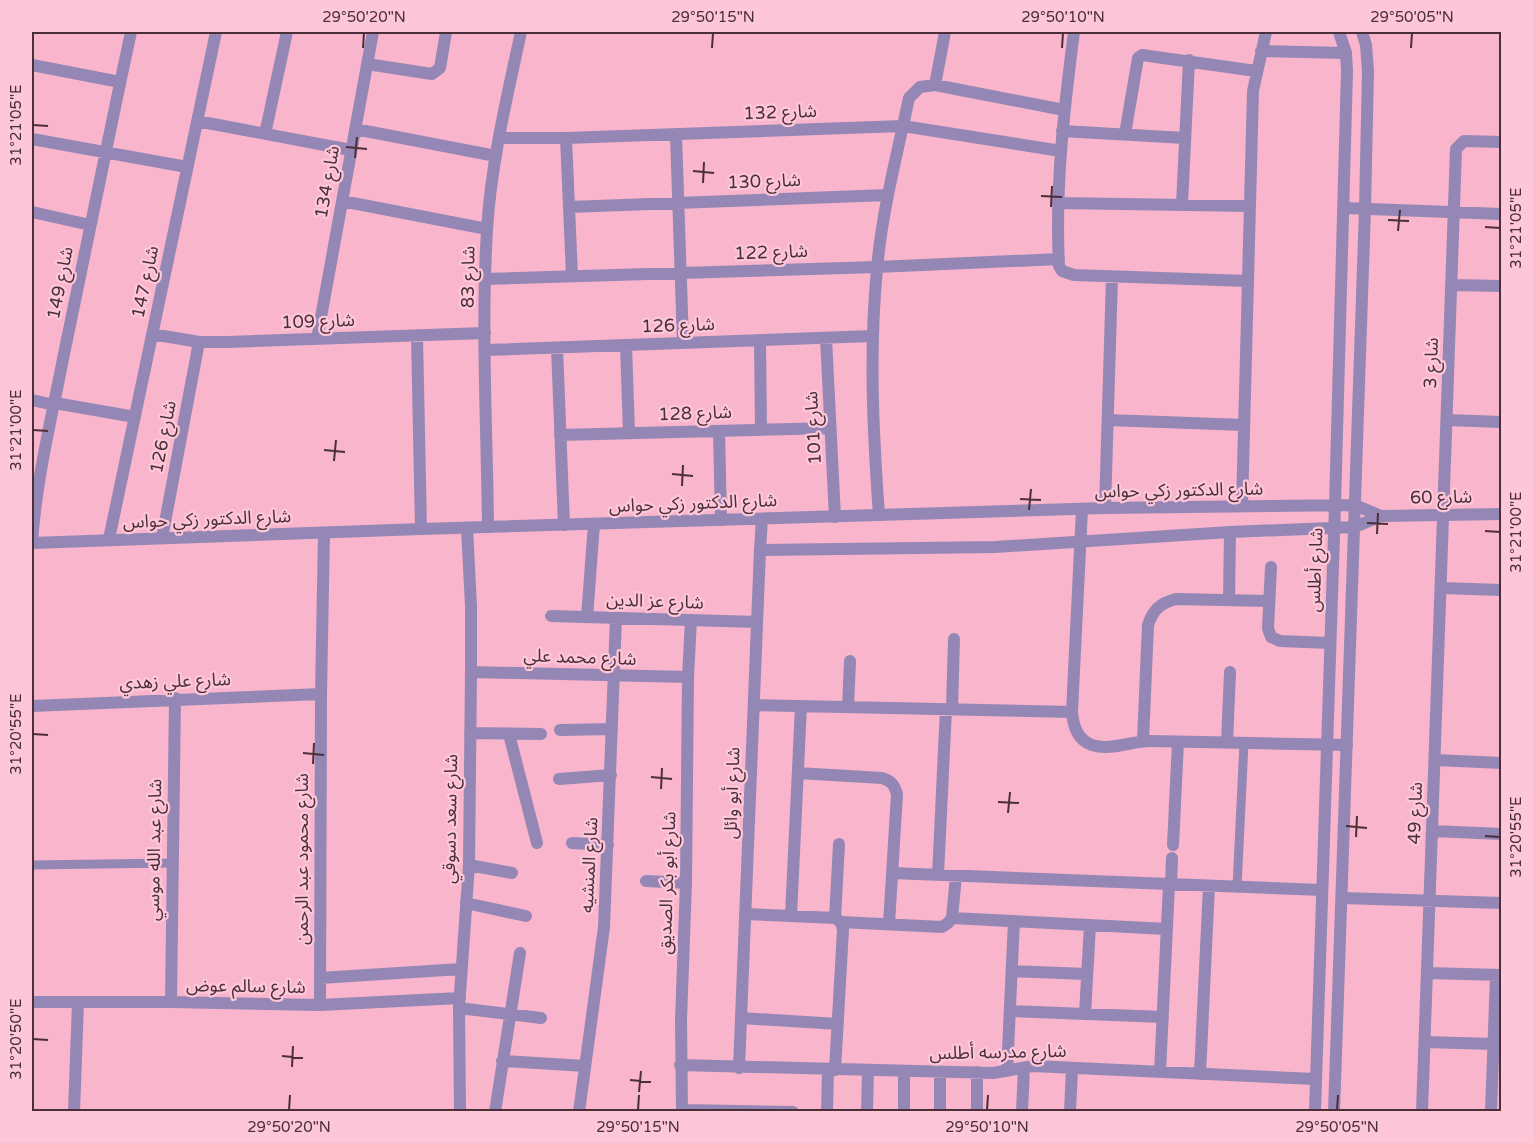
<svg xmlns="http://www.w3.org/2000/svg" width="1533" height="1143" font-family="'Varela Round','Noto Sans Arabic',sans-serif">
<rect width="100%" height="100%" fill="#f9b5cc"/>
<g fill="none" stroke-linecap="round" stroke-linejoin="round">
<path stroke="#9487b5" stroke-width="9" d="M 32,865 L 171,863
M 1237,887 L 1244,743"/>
<path stroke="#9487b5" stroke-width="12" d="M 1074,32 C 1064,109 1055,187 1059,266 L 1062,271 L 1074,275 L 1248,281
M 1261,51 L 1346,53
M 367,64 L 432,74 L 440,68 L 446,32
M 32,65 L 120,82
M 935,85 L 945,32
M 197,121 L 351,150
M 355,129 L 496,156
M 1062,131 L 1185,138
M 265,134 L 287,32
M 676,134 L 683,343
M 1125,134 L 1138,58 L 1142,55 L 1256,71
M 499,138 L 566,138 L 903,126 L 1061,151
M 566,138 L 572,276
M 32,139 L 187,167
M 342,201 L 487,229
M 1058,203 L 1250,206
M 1182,205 L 1189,60
M 569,207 L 888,195
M 1344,208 L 1502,214
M 32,212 L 90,225
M 485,279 L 877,267 L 1059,259
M 1451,285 L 1502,286
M 152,334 L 199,342 L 227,342 L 485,333
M 417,336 L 421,529
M 826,338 L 835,517
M 317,339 L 373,32
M 760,340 L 761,429
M 626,345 L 629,433
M 557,348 L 564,525
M 486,350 L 872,336
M 32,400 L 54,405
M 55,403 L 135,417
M 1108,420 L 1244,425
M 1447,420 L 1502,422
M 719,431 L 721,520
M 560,435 L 830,428
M 1242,506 L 1253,91 L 1266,32
M 1105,508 L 1112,277
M 1082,509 L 1072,712 C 1073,726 1078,740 1092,745 C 1111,751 1131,741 1151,741 C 1216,742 1282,744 1347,745
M 879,515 C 873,432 869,352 877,269 C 882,211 897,155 909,98 L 920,87 L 935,85 L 1064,110
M 488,527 C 487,428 481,328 487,230 C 491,163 507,97 521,32
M 162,538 L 199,342
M 109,539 L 216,32
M 32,543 C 36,480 52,416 64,354 C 86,246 108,139 131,32
M 1271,567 L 1268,628 L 1271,637 L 1280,641 L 1330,643
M 1441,588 L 1502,590
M 1229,600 L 1230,532
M 551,616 L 757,622
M 587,617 L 594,524
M 471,672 L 688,677
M 754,705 L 1072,712
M 32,706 L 321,694
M 848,707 L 850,661
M 952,709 L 954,639
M 560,730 L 612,729
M 470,733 L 541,734
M 509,734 L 537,843
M 1143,741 L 1148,625 C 1153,610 1160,603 1176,599 L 1269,601
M 1227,743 L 1230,672
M 1435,760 L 1502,763
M 798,773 L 882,778 C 891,781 894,784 897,794 L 889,924
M 559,779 L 611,775
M 1432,831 L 1502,834
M 572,843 L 608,845
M 1173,845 L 1178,742
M 469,865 L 512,873
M 892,873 L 1322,890
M 938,875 L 946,709
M 646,881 L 686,883
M 1171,884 L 1172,858
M 1342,898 L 1502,903
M 466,903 L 526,916
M 745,914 L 835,918 L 841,922 L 843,930 L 835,1070
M 791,916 L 801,706
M 835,918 L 839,844
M 952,918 L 1167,929
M 841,922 L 942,927 L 948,923 L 952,918 L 956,876
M 1012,971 L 1087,974
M 1427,973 L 1502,975
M 320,978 L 461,969
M 32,1002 L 171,1002 L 320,1005 L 460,998
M 171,1002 L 175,698
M 320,1005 L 321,694 L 324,533
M 459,1008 L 541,1018
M 1010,1011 L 1163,1017
M 1085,1014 L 1090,925
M 741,1018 L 838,1024
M 1425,1042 L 1494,1044
M 502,1061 L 585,1066
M 680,1065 L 993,1073 L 1033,1066 L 1316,1079
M 739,1068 L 760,550
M 1007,1071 L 1014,921
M 1160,1072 L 1169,884
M 1200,1074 L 1209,886
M 682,1110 L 793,1112
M 74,1112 L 78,1003
M 460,1112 L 459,1008 L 469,865 L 471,672 L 471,606 L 467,528
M 495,1112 L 520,953
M 579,1112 L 604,927 L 616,618
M 682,1112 L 681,1020 L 686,883 L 688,677 L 691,620
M 827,1112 L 828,1069
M 867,1112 L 868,1070
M 904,1112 L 904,1071
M 940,1112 L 940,1072
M 977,1112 L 977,1072
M 1022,1112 L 1024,1068
M 1070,1112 L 1072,1068
M 1422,1112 L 1456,149 L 1464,141 L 1502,142
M 1491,1112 L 1496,975"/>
<path stroke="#9487b5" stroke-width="12" d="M 762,519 L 760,550 L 995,547 L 1230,532 L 1355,527 L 1381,516 L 1502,514
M 32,543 L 421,529 L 1105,508 L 1355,505 L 1381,516
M 1315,1112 L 1335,505 L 1347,71 L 1346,53 L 1339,32
M 1334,1112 L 1365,209 L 1368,71 L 1366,45 L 1362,32"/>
</g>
<path fill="none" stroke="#4a2f39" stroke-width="2" d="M 363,48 L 364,33M 712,48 L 713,33M 1062,48 L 1063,33M 1411,48 L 1412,33M 33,125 L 48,126M 346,147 L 367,149M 355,158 L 357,137M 693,171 L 714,173M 703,183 L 704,162M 1041,196 L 1062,197M 1051,207 L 1052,186M 1388,220 L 1409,221M 1485,227 L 1500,228M 1398,231 L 1400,210M 33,430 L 48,431M 324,450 L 345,452M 334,461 L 336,440M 672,474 L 693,476M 682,486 L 683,465M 1020,499 L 1041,500M 1029,510 L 1031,489M 1367,523 L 1388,524M 1485,531 L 1500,532M 1377,534 L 1378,513M 33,734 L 48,735M 303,753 L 324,755M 313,764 L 314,743M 651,777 L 672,779M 661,789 L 662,768M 998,802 L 1019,803M 1008,813 L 1010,792M 1346,826 L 1367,828M 1485,836 L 1500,837M 1356,837 L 1357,816M 33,1039 L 48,1040M 282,1056 L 303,1058M 292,1067 L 293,1046M 630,1080 L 651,1082M 639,1092 L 641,1071M 289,1110 L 290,1095M 638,1110 L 639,1095M 987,1110 L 988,1095M 1337,1110 L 1338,1095"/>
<g text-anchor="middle" stroke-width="4.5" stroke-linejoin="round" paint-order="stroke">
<g font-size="18" fill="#4a2f39" stroke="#fec7d9">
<text transform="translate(780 112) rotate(-2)" y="6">شارع 132</text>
<text transform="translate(764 181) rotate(-2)" y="6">شارع 130</text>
<text transform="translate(327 182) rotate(-80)" y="6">شارع 134</text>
<text transform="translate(771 252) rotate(-2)" y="6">شارع 122</text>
<text transform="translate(468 277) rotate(-89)" y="6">شارع 83</text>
<text transform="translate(145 282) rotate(-78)" y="6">شارع 147</text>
<text transform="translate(60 283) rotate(-79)" y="6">شارع 149</text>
<text transform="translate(318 321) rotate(-2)" y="6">شارع 109</text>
<text transform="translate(678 325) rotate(-2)" y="6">شارع 126</text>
<text transform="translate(1431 363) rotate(-88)" y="6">شارع 3</text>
<text transform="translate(695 413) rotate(-2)" y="6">شارع 128</text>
<text transform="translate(813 428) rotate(-93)" y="6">شارع 101</text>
<text transform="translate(163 437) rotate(-79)" y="6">شارع 126</text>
<text transform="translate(1179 490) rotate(-1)" y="6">شارع الدكتور زكي حواس</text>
<text transform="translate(1441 497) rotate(-1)" y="6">شارع 60</text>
<text transform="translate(693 503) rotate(-2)" y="6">شارع الدكتور زكي حواس</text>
<text transform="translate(207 519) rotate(-2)" y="6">شارع الدكتور زكي حواس</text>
<text transform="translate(1315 570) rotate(-88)" y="6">شارع أطلس</text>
<text transform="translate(655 601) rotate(2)" y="6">شارع عز الدين</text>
<text transform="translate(580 657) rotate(2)" y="6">شارع محمد علي</text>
<text transform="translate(175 681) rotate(-2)" y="6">شارع علي زهدي</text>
<text transform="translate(732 793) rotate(-88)" y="6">شارع أبو وائل</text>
<text transform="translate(1415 813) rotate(-88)" y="6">شارع 49</text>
<text transform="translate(450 819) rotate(-89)" y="6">شارع سعد دسوقي</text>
<text transform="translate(154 850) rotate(-89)" y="6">شارع عبد الله موسي</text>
<text transform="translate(302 859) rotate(-90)" y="6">شارع محمود عبد الرحمن</text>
<text transform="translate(589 865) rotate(-87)" y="6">شارع المنشيه</text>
<text transform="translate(667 883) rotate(-88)" y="6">شارع أبو بكر الصديق</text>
<text transform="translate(246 986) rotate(1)" y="6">شارع سالم عوض</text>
<text transform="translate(998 1052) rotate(-1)" y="6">شارع مدرسه أطلس</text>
</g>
</g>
<rect width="1533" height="1143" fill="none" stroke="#fec7d9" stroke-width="66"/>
<rect x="33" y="33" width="1467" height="1077" fill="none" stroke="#4a2f39" stroke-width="2"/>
<g font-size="15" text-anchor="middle" fill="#4a2f39">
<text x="364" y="22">29°50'20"N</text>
<text x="713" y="22">29°50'15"N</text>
<text x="1063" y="22">29°50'10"N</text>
<text x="1412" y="22">29°50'05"N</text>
<text transform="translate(16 125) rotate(-90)" y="5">31°21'05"E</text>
<text transform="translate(1516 228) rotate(-90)" y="5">31°21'05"E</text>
<text transform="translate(16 430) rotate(-90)" y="5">31°21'00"E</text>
<text transform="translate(1516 532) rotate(-90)" y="5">31°21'00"E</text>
<text transform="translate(16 734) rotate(-90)" y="5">31°20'55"E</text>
<text transform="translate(1516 837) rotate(-90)" y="5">31°20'55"E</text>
<text transform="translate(16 1039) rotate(-90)" y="5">31°20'50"E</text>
<text x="289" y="1132">29°50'20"N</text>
<text x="638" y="1132">29°50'15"N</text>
<text x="987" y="1132">29°50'10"N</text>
<text x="1337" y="1132">29°50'05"N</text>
</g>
</svg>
